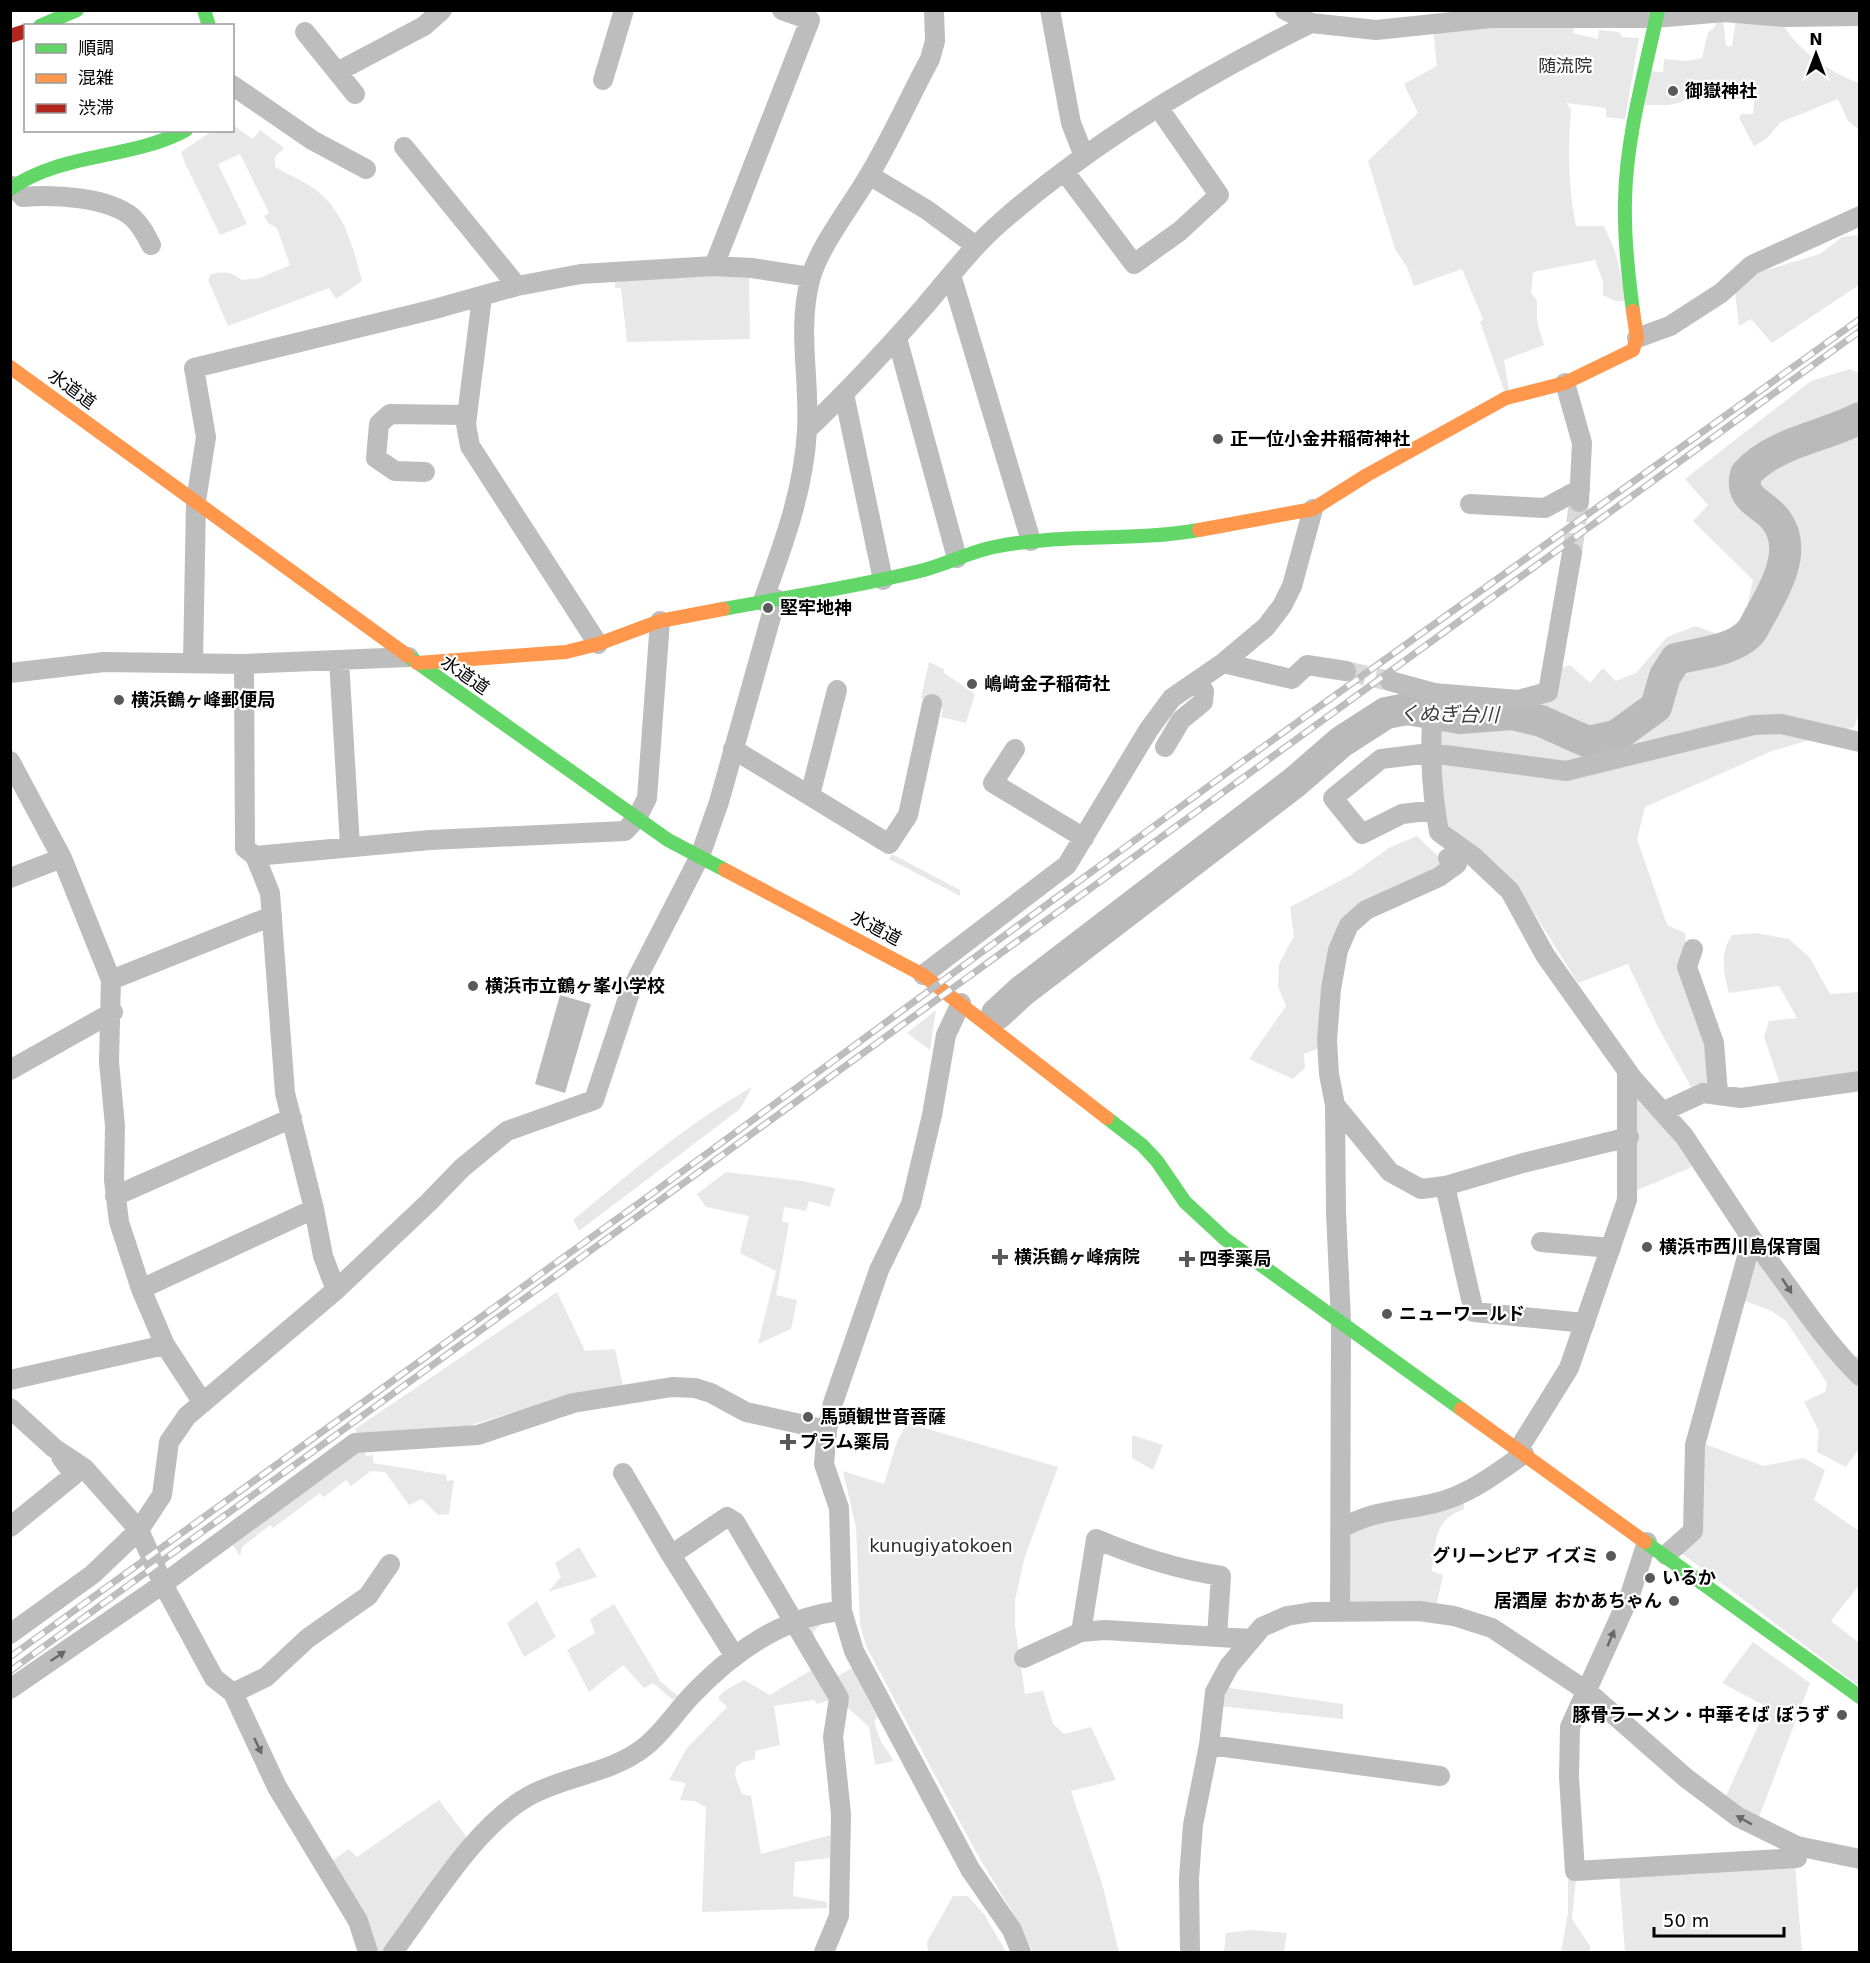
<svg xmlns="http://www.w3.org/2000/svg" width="1870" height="1963" font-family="'DejaVu Sans','Noto Sans JP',sans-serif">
<rect width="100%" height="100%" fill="#fff"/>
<path fill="#e8e8e8" d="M 1736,19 L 1781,22 C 1800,52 1827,71 1859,83 L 1859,130 L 1848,121 L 1838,99 L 1781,122 L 1766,139 L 1754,146 L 1739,118 L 1741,114 L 1753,114 L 1755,96 L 1731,100 L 1721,91 L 1695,94 L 1682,102 L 1668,105 L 1641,105 L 1649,71 L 1663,72 L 1664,59 L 1686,61 L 1702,58 L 1708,32 L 1714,28 L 1718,20 L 1723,20 L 1726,46 L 1732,46 Z
M 1575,22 L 1573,33 L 1598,39 L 1599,30 L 1619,32 L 1622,37 L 1639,38 L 1625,119 L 1606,117 L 1606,108 L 1566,103 L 1571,109 C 1568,149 1568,187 1576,226 L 1604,226 L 1615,251 L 1627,301 L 1615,301 L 1603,295 L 1603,281 L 1595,260 L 1533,272 L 1531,293 L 1537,301 L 1537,321 L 1544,345 L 1504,360 L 1509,391 L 1505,393 L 1480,322 L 1483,319 L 1462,269 L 1414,286 L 1407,267 L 1395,249 L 1368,161 L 1418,113 L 1404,84 L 1437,66 L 1433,29 Z
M 233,125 L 253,139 L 260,130 L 284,148 L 275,157 L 275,167 C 287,174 301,180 312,187 C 344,209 353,246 362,281 L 336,299 L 329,288 L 228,326 L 208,280 L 211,274 C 224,271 231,272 242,280 L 260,278 L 290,265 L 277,228 L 268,223 L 264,216 L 269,213 L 240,154 L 218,164 L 247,224 L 220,235 L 184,161 L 181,152 L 212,131 L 232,130 Z
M 1859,235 L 1859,285 L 1772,343 L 1751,319 L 1739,326 L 1735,293 L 1750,275 L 1820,254 L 1842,237 Z
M 749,270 L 750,339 L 627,342 L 621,288 L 615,288 L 615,274 Z
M 1850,369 L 1859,373 L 1860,712 L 1854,727 L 1772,751 L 1645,807 L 1637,839 L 1667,925 L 1685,933 L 1686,943 L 1678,965 L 1704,1028 L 1712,1084 L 1691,1087 L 1657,1025 L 1628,964 L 1578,983 L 1526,900 L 1489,863 L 1445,828 L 1440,774 L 1442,708 L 1507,711 L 1549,700 L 1555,670 L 1570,665 L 1590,683 L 1603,668 L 1616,681 L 1636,673 L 1667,637 L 1695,626 L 1720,635 L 1745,616 L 1753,580 L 1693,521 L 1708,505 L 1685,479 L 1811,381 Z
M 929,662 L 944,669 L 944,673 L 975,694 L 966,723 L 941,717 L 943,708 L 921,698 Z
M 1417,836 L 1445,863 L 1353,912 L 1321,1037 L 1317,1049 L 1304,1054 L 1305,1068 L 1293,1079 L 1249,1059 L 1286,1006 L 1278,987 L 1279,964 L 1294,936 L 1290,907 L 1351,875 L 1389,848 Z
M 892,854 L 960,890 L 960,896 L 889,859 Z
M 1756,933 L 1789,939 L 1810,958 L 1830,994 L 1859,992 L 1859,1073 L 1780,1084 L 1764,1037 L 1769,1021 L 1797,1018 L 1779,986 L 1729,993 C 1723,972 1720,953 1732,935 Z
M 936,1010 L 930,1050 L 907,1033 Z
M 752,1087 L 740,1109 L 579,1231 L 573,1220 C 630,1173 687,1124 752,1087 Z
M 1631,1088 L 1672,1136 L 1692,1167 L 1635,1191 Z
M 726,1172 L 802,1181 L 835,1188 L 830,1207 L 809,1201 L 806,1211 L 784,1207 L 782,1222 L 789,1223 L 776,1295 L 797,1300 L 791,1329 L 758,1344 L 776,1271 L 740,1253 L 749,1216 L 706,1207 L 697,1194 Z
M 1754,1249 L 1845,1368 L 1859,1353 L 1859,1449 L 1846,1467 L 1817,1452 L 1819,1431 L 1804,1402 L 1825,1392 L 1827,1383 L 1786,1321 L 1770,1310 L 1739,1299 Z
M 557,1292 L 585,1351 L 615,1349 L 623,1386 L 560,1398 L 465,1427 L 358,1435 L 355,1429 Z
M 907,1423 L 1058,1467 L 1025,1556 L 1015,1600 L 1015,1626 L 1025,1694 L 1043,1691 L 1053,1724 L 1064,1734 L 1091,1727 L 1116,1780 L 1071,1791 L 1102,1883 L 1119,1952 L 1033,1952 L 1021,1926 L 977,1854 L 866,1646 L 860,1624 L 856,1527 L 843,1471 L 884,1484 L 897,1442 Z
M 1132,1435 L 1163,1445 L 1153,1470 L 1132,1458 Z
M 1702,1443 L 1763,1466 L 1804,1458 L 1825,1470 L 1814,1500 L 1859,1531 L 1859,1585 L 1831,1621 L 1859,1643 L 1859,1686 L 1681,1553 Z
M 365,1449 L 366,1456 L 373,1455 L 373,1463 L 446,1475 L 447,1481 L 454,1480 L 449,1514 L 438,1515 L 422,1499 L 409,1505 L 385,1472 L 371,1471 L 351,1486 L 346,1480 L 324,1497 L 320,1493 L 273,1528 L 270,1525 L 242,1547 L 240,1556 L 232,1544 L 360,1450 Z
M 1464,1499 L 1464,1509 C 1433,1521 1436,1541 1432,1571 L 1443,1575 L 1436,1607 L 1346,1604 L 1346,1537 L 1359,1524 Z
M 579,1547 L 597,1577 L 548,1592 L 561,1577 L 555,1563 Z
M 537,1601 L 556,1637 L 524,1657 L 507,1623 Z
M 614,1604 L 661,1682 L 678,1696 L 673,1700 L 653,1683 L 644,1688 L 623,1665 L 589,1692 L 567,1650 L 595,1633 L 590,1619 Z
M 827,1618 L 814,1631 L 814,1639 L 838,1676 L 852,1668 L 877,1717 L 874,1721 L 881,1742 L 894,1761 L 875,1765 L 869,1727 L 845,1705 L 812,1639 L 810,1627 Z
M 1753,1642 L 1810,1683 L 1757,1822 L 1724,1800 L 1767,1707 L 1722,1683 Z
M 813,1669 L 830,1700 L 817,1704 L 814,1700 L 774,1706 L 780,1745 L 755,1751 L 755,1759 L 743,1762 L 736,1767 L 735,1776 L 742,1794 L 751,1796 L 761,1854 L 830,1835 L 830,1858 L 795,1862 L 793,1896 L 827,1902 L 827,1908 L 702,1912 L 706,1807 L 695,1801 L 680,1800 L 686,1783 L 669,1780 L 687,1748 L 727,1707 L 718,1698 L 724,1691 L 744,1680 L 770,1695 Z
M 1223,1687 L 1343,1704 L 1343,1719 L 1218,1706 Z
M 439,1800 L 468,1839 L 386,1952 L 371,1952 L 328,1864 L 349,1849 L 357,1857 Z
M 1795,1864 L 1802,1952 L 1625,1952 L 1619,1874 Z
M 1568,1875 L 1576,1878 L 1572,1919 L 1590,1946 L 1590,1952 L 1561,1952 L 1568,1913 Z
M 953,1896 L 968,1896 L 984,1914 L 1006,1952 L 928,1952 L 927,1942 Z
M 1252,1930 L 1287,1933 L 1284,1952 L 1224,1952 L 1226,1933 Z"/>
<path fill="#bababa" d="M 560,995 L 591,1004 L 565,1093 L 535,1084 Z"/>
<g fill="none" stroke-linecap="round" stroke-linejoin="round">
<path stroke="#bababa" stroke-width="32" d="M 997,1014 L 1022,991 L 1295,782 L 1341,742 L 1386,713 L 1407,709 L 1460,718 L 1512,714 L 1541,721 L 1588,742 L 1616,736 L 1656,707 L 1665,676 L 1676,659 C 1698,653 1732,651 1749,634 C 1754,629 1757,620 1761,614 C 1776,587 1798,549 1776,520 C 1764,503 1739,501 1746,474 C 1774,442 1824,437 1860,418"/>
<path stroke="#d9d9d9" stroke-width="20" stroke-dasharray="20 10" stroke-linecap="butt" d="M 1572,553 L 1579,502
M 1346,671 L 1390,681"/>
<path stroke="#bdbdbd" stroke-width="20" d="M 1050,10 L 1071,123 L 1084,156
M 1285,10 L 1311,23 L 1376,30 L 1491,18 L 1655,18 L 1724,12 L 1783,17 L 1860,16
M 305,32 L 355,94
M 337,72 L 424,26 L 442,10
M 603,80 L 624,10
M 232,85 L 312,140 L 366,169
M 404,147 L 517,286
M 1064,171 L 1134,264 L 1180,231 L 1219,195 L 1158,107
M 869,175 L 927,210 L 976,246
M 13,186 L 23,197 C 53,194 108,197 132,217 C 141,225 146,235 151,245
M 714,266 L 810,20 L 782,10
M 951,275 L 1031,541
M 482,297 L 466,424 L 470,446 L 598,644
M 897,338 L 957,558
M 1637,338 L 1670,326 L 1721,293 L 1752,265 L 1860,216
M 1565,383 L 1582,443 L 1579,502
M 844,394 L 883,580
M 808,429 C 849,390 887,349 924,307 C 949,278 972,247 1001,222 C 1093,141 1201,77 1311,23
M 425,472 L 395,471 L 376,458 L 379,424 L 390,414 L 467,415
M 1470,504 L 1545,508 L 1580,489
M 763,601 C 783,545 804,490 807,430 C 810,378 797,331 810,280 C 818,248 851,206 868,177 C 891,139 909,98 930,59 L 935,41 L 934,10
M 339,660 L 350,846
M 193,663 L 196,501 L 206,437 L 194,368 L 431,310 L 517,286 L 581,274 L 714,266 L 752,268 L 810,277
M 1223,663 L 1292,679 L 1307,665 L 1346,671
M 244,664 L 245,848 L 255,856 L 270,893 L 285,1093 L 314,1209 L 323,1256 L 336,1290
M 10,673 L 104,662 L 244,664 L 409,657
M 1390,681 L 1434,693 L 1518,700 L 1548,692 L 1572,553
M 1434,693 C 1429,741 1430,784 1439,832 L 1474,857 L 1510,891 L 1545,955 L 1633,1079 L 1684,1136 L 1752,1239 L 1695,1445 L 1693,1531 L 1666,1555
M 1165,747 L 1181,720 L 1203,702 L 1204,691 L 1197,681
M 733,749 L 889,844 L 908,815 L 932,704
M 1015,749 L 993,783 L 1084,838
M 10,761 L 62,858 L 111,980 L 109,1062 L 115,1126 L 114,1180 L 119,1222 L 141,1289 L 165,1345 L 203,1403
M 810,795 L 837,690
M 1435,810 L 1402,814 L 1362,834 L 1333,798 L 1381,759 L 1430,753 L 1566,771 L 1754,725 L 1781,724 L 1860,742
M 255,856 L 430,840 L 625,831 L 637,818 L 647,798 L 660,621
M 10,878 L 62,858
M 1693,949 L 1687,967 L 1714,1043 L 1718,1093
M 923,975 L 1067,865 L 1149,729 L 1172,698 L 1223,663 L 1266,627 L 1282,606 L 1292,586 L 1313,509
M 111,980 L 272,916
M 961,1003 L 946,1035 L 932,1115 L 911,1204 L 879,1270 L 833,1403 L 827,1430 L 824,1464 L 839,1508 L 842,1611 L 854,1651 L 970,1869 L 1012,1930 L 1021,1952
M 10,1070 L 113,1012
M 1335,1105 L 1390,1172 L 1421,1189 L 1445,1186 L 1523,1163 L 1629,1137
M 1662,1112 L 1703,1093 L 1741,1098 L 1860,1081
M 1445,1186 L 1474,1312 L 1585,1323
M 115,1196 L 292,1118
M 1752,1239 C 1789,1284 1818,1335 1860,1376
M 1541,1242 L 1611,1248
M 141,1289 L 314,1209
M 10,1380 L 165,1345
M 10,1408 L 54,1448 L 84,1468 L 139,1530 L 163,1584 L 214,1678 L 233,1693 L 277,1787 L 358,1921 L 368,1952
M 1518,1450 L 1569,1368 L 1627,1200 L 1627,1071
M 623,1473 L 671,1555
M 10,1527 L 74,1475 L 61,1457
M 1341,1529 C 1371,1510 1402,1511 1435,1503 C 1469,1495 1495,1474 1524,1454
M 1647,1542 L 1630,1595 L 1570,1727 L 1569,1777 L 1575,1871 L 1797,1858 L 1797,1846
M 1340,1610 L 1341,1322 L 1336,1212 L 1335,1105 L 1329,1074 L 1327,1040 L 1331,989 L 1338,950 L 1349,925 L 1366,910 L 1439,877 L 1457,864 L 1448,858
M 1081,1632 L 1096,1539 C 1138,1557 1176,1569 1221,1576 L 1217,1637
M 10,1634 L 93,1574 L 139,1530 L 162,1495 L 169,1442 L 187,1416 L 336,1290 L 428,1203 L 462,1168 L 507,1131 L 594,1100 L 630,992 L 700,856 L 719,802 L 776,599
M 734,1655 L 671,1555 L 727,1517 L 735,1522 L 839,1698 L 833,1737 L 841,1814 L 839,1916 L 824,1952
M 1024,1658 L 1081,1632 L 1105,1630 L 1251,1639
M 10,1689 L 163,1584 L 355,1443 L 478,1435 L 573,1403 L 672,1387 L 695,1388 L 711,1393 L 746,1412 L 827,1430
M 233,1693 L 266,1677 L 308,1638 L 368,1596 L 390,1564
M 1209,1745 L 1440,1776
M 393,1952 C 430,1903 476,1825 529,1796 C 567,1775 611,1774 646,1746 C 663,1732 676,1712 691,1696 C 732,1653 782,1616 842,1611
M 1190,1952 L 1189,1878 L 1193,1825 L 1209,1745 L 1215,1692 L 1229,1666 L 1262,1627 L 1287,1616 L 1312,1612 L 1419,1611 L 1454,1616 L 1492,1628 L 1588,1692 L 1686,1778 L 1738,1817 L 1797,1846 L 1860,1859"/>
<path stroke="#63d668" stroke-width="14" d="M 204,10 L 209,26
M 40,26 L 77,10
M 10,189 C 62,152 130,160 186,130
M 1633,311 C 1628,274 1624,238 1625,201 C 1626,137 1645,72 1658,10
M 723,609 C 789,597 855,587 920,571 C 945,565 969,552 994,547 C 1061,533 1131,542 1199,530
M 408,656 L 668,840 L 725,870
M 1107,1118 L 1142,1145 L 1157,1161 L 1185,1202 L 1225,1239 L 1461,1409
M 1645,1542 L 1860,1697"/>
<path stroke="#ff974d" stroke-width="14" d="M 10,367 L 408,656
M 1199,530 L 1313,509 L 1367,475 L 1506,398 L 1565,383 L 1633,350 L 1637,338 L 1633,311
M 417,663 L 566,652 L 598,644 L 660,621 L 723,609
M 725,870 L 923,975 L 1107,1118
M 1461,1409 L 1645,1542"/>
<path stroke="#b3261e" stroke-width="14" d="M 10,36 L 26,31"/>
<defs>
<path id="rail" d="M 10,1657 L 650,1195 L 1228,772 L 1860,319
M 10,1671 L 1860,331"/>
</defs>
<use href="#rail" stroke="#bdbdbd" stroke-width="7"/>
<use href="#rail" stroke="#fff" stroke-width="4.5" stroke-dasharray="14" stroke-linecap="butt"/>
</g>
<defs><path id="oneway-solid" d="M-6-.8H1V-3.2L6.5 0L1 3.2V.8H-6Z" transform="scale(1.5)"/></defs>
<g fill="#686868">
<use href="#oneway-solid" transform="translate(1787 1286) rotate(57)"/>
<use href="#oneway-solid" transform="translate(1611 1638) rotate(-67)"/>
<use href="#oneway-solid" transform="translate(58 1656) rotate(-34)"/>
<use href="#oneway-solid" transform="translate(258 1746) rotate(65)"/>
<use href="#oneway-solid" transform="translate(1744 1820) rotate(-151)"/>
</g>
<g fill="#595959" stroke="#fff" stroke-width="2">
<circle cx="1673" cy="91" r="6"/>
<circle cx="1218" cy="439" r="6"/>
<circle cx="768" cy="608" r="6"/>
<circle cx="972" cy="684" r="6"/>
<circle cx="119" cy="700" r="6"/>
<circle cx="473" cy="986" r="6"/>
<circle cx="1647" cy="1247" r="6"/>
<path d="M997 1248h6v6h6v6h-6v6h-6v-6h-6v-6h6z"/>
<path d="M1184 1250h6v6h6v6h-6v6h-6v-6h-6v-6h6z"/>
<circle cx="1387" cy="1314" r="6"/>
<circle cx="808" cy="1417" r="6"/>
<path d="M785 1433h6v6h6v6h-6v6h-6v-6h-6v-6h6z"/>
<circle cx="1611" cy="1556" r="6"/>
<circle cx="1650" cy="1578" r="6"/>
<circle cx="1674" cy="1601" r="6"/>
<circle cx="1842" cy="1715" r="6"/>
</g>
<g text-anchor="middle" stroke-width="4.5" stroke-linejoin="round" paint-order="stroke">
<g font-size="18" fill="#2c2c2c" stroke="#fff">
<text x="1565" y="72">随流院</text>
<text x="941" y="1552">kunugiyatokoen</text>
</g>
<g font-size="18" font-weight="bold" fill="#000" stroke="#fff" text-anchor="start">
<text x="1685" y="97">御嶽神社</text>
<text x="1230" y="445">正一位小金井稲荷神社</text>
<text x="780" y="614">堅牢地神</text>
<text x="984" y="690">嶋﨑金子稲荷社</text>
<text x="131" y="706">横浜鶴ヶ峰郵便局</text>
<text x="485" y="992">横浜市立鶴ヶ峯小学校</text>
<text x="1659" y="1253">横浜市西川島保育園</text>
<text x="1014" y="1263">横浜鶴ヶ峰病院</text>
<text x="1199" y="1265">四季薬局</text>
<text x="1399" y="1320">ニューワールド</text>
<text x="820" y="1423">馬頭観世音菩薩</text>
<text x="800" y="1448">プラム薬局</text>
<text x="1599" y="1562" text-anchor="end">グリーンピア イズミ</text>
<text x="1662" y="1584">いるか</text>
<text x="1662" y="1607" text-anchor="end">居酒屋 おかあちゃん</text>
<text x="1830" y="1721" text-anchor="end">豚骨ラーメン・中華そば ぼうず</text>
</g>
<g font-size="18" fill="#000" stroke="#fff">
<text transform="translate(72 389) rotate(36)" y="6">水道道</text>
<text transform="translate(465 675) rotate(35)" y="6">水道道</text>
<text transform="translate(876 928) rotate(28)" y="6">水道道</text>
</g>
<g font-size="20" font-style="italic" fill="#3d3d3d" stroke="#fff">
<text transform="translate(1449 714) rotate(1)" y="7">くぬぎ台川</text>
</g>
</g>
<rect width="1870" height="1963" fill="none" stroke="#000000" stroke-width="24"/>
<rect x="24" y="24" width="210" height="108" fill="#ffffff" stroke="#999999" stroke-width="1.5"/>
<rect x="36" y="44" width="30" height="9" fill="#63d668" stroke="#999999" stroke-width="1.5"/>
<text x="78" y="54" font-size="18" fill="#000000">順調</text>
<rect x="36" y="74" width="30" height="9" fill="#ff974d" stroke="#999999" stroke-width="1.5"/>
<text x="78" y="84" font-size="18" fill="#000000">混雑</text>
<rect x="36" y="104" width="30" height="9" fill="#b3261e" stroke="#999999" stroke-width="1.5"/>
<text x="78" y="114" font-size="18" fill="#000000">渋滞</text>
<g transform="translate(1816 54)" stroke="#ffffff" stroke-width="4.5" paint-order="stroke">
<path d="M0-4.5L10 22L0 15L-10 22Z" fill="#000000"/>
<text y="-9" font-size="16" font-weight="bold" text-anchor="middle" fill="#000000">N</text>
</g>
<path d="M1654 1927v9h130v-9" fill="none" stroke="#000000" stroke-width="3"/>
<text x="1663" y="1927" font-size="18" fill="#000000" stroke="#ffffff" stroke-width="4.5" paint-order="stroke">50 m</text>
</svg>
